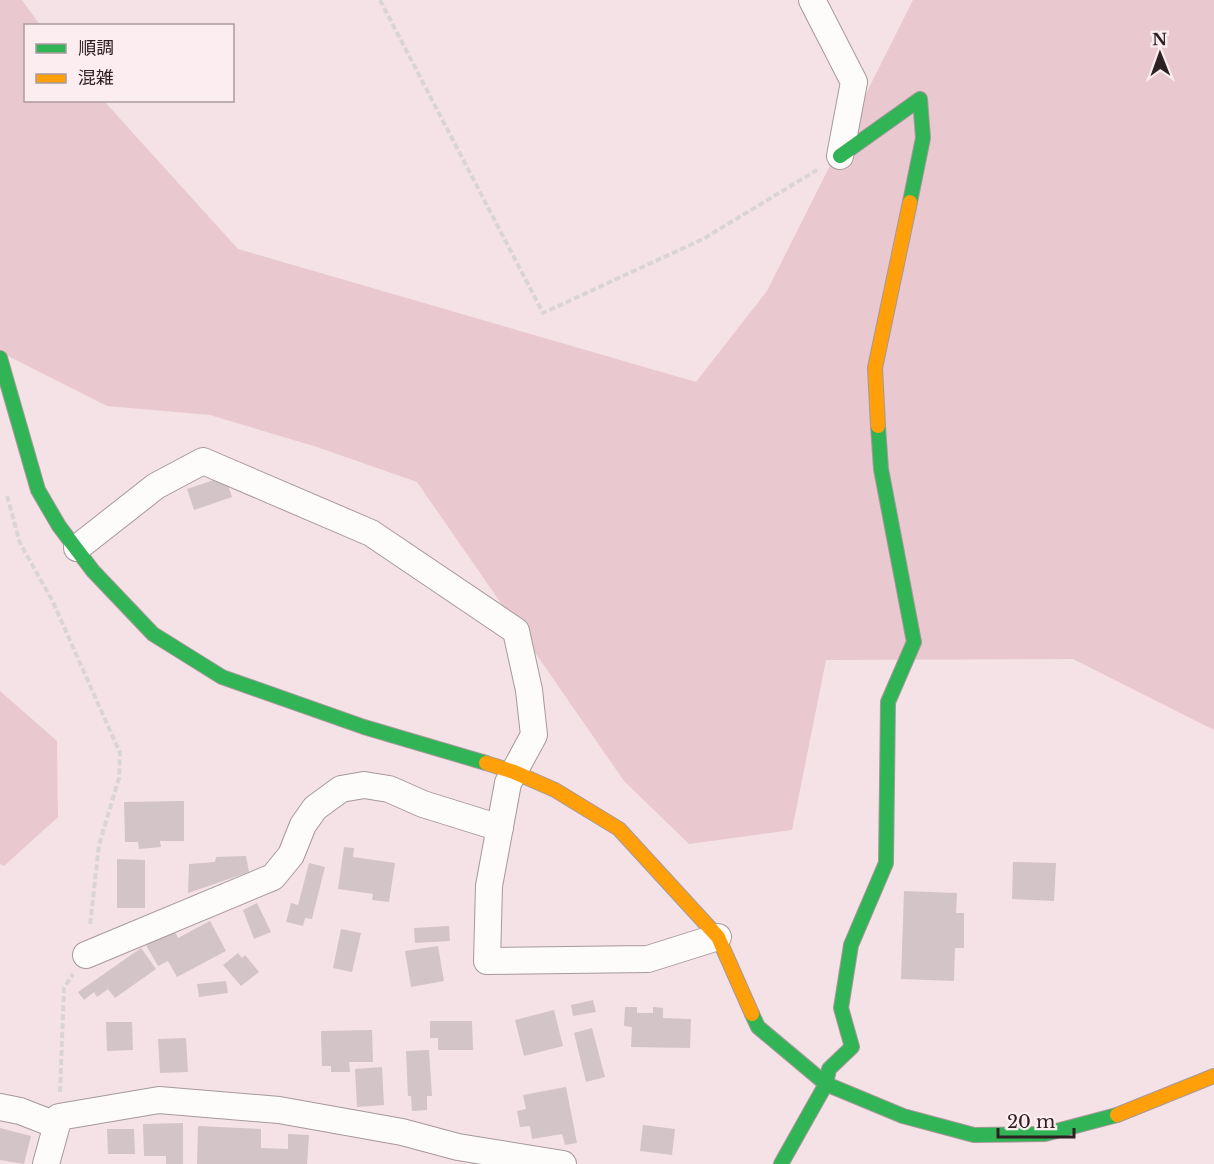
<svg xmlns="http://www.w3.org/2000/svg" width="1214" height="1164" font-family="'Libre Baskerville','Noto Sans JP',serif">
<rect width="100%" height="100%" fill="#f5e2e6"/>
<path fill="#e9c8d0" d="M 0,0 L 22,0 L 40,25 L 26,26 L 26,100 L 104,101 L 238,249 L 696,382 L 767,291 L 913,0 L 1214,0 L 1214,730 L 1073,659 L 826,660 L 792,830 L 689,844 L 624,781 L 417,482 L 317,447 L 210,415 L 107,406 L 0,352 Z
M 0,691 L 57,741 L 58,817 L 4,866 L 0,864 Z"/>
<path fill="#d3c4c7" d="M 225,476 L 232,497 L 194,510 L 187,489 Z
M 184,801 L 184,841 L 160,841 L 161,847 L 139,849 L 138,842 L 125,842 L 124,802 Z
M 344,847 L 354,848 L 353,857 L 395,863 L 389,902 L 372,900 L 373,894 L 338,889 Z
M 246,856 L 249,872 L 188,893 L 189,864 L 215,862 L 216,857 Z
M 117,859 L 145,860 L 145,908 L 117,908 Z
M 1013,862 L 1056,863 L 1054,901 L 1012,899 Z
M 309,863 L 325,867 L 312,919 L 305,918 L 303,926 L 286,922 L 291,903 L 298,905 Z
M 904,891 L 957,893 L 956,913 L 964,913 L 964,948 L 955,948 L 954,981 L 901,979 Z
M 257,903 L 271,932 L 254,939 L 243,910 Z
M 210,921 L 226,951 L 177,977 L 168,961 L 158,966 L 146,945 L 174,930 L 178,938 Z
M 449,926 L 450,941 L 415,943 L 414,928 Z
M 341,929 L 361,933 L 352,972 L 333,968 Z
M 438,946 L 444,981 L 411,987 L 405,951 Z
M 141,948 L 156,969 L 115,998 L 108,989 L 97,997 L 94,992 L 84,1000 L 78,992 Z
M 238,953 L 242,958 L 245,955 L 259,972 L 241,986 L 223,965 Z
M 226,981 L 228,993 L 199,997 L 197,984 Z
M 593,1000 L 596,1012 L 573,1016 L 571,1005 Z
M 625,1007 L 637,1007 L 637,1013 L 653,1013 L 653,1007 L 663,1008 L 663,1018 L 691,1019 L 690,1048 L 631,1047 L 632,1027 L 624,1026 Z
M 554,1010 L 563,1046 L 524,1056 L 515,1020 Z
M 430,1021 L 472,1021 L 473,1050 L 438,1050 L 438,1038 L 430,1038 Z
M 106,1022 L 132,1022 L 133,1050 L 107,1051 Z
M 592,1028 L 605,1077 L 586,1082 L 574,1033 Z
M 372,1030 L 373,1062 L 349,1062 L 350,1072 L 331,1072 L 331,1066 L 322,1066 L 321,1031 Z
M 186,1038 L 188,1072 L 160,1073 L 158,1039 Z
M 429,1050 L 432,1096 L 427,1096 L 427,1110 L 412,1111 L 411,1096 L 408,1096 L 406,1051 Z
M 382,1067 L 384,1105 L 357,1107 L 355,1069 Z
M 566,1087 L 577,1143 L 565,1145 L 562,1134 L 532,1139 L 530,1126 L 520,1127 L 517,1111 L 526,1109 L 523,1095 Z
M 183,1123 L 183,1164 L 166,1164 L 166,1156 L 144,1156 L 143,1124 Z
M 643,1125 L 675,1129 L 672,1155 L 640,1151 Z
M 198,1126 L 261,1129 L 261,1148 L 288,1149 L 288,1134 L 309,1135 L 307,1164 L 197,1164 Z
M 0,1128 L 31,1136 L 24,1164 L 0,1160 Z
M 107,1129 L 134,1129 L 135,1154 L 108,1154 Z"/>
<g fill="none" stroke-linecap="round" stroke-linejoin="round">
<defs>
<path id="street" d="M 812,0 L 854,82 L 840,156
M 77,548 L 156,486 L 203,461 L 371,533 L 516,631 L 529,690 L 534,735 L 508,783 L 489,886 L 487,961 L 648,959 L 718,937
M 86,955 L 273,877 L 291,855 L 303,825 L 315,808 L 341,789 L 364,785 L 389,789 L 423,804 L 500,828
M 0,1107 L 20,1111 L 56,1125
M 46,1164 L 59,1117 L 159,1100 L 279,1110 L 402,1132 L 458,1147 L 563,1164"/>
<path id="fast" d="M 840,156 L 920,99 L 923,138 L 910,202
M 0,358 L 38,490 L 59,526 L 93,571 L 153,634 L 222,677 L 364,727 L 486,763
M 752,1014 L 758,1027 L 826,1084 L 903,1116 L 974,1135 L 1045,1134 L 1117,1115
M 781,1164 L 826,1084 L 829,1069 L 852,1047 L 841,1008 L 851,945 L 886,863 L 888,702 L 914,642 L 881,469 L 878,426"/>
<path id="slow" d="M 878,426 L 875,368 L 910,202
M 486,763 L 514,772 L 555,790 L 619,829 L 718,937 L 752,1014
M 1117,1115 L 1214,1076"/>
</defs>
<use href="#street" stroke="#a6989b" stroke-width="28"/>
<use href="#fast" stroke="#a6989b" stroke-width="16"/>
<use href="#slow" stroke="#a6989b" stroke-width="16"/>
<path stroke="#dbd4d6" stroke-width="4" stroke-dasharray="6 3" stroke-linecap="butt" d="M 380,0 L 543,313 L 703,239 L 817,170
M 7,496 L 20,543 L 52,600 L 120,753 L 119,778 L 99,845 L 90,925
M 60,1092 L 64,988 L 73,974"/>
<use href="#street" stroke="#fefbfb" stroke-width="26"/>
<use href="#fast" stroke="#30b455" stroke-width="14"/>
<use href="#slow" stroke="#ff9f0a" stroke-width="14"/>
</g>
<rect x="24" y="24" width="210" height="78" fill="#fcedf0" stroke="#aa9b9e" stroke-width="1.5"/>
<rect x="36" y="44" width="30" height="9" fill="#30b455" stroke="#aa9b9e" stroke-width="1.5"/>
<text x="78" y="54" font-size="18" fill="#2e2124">順調</text>
<rect x="36" y="74" width="30" height="9" fill="#ff9f0a" stroke="#aa9b9e" stroke-width="1.5"/>
<text x="78" y="84" font-size="18" fill="#2e2124">混雑</text>
<g transform="translate(1160 54) rotate(359)" stroke="#fcedf0" stroke-width="4.5" paint-order="stroke">
<path d="M0-4.5L10 22L0 15L-10 22Z" fill="#2e2124"/>
<text y="-9" font-size="16" font-weight="bold" text-anchor="middle" fill="#2e2124">N</text>
</g>
<path d="M998 1128v9h76v-9" fill="none" stroke="#2e2124" stroke-width="3"/>
<text x="1007" y="1128" font-size="18" fill="#2e2124" stroke="#fcedf0" stroke-width="4.5" paint-order="stroke">20 m</text>
</svg>
